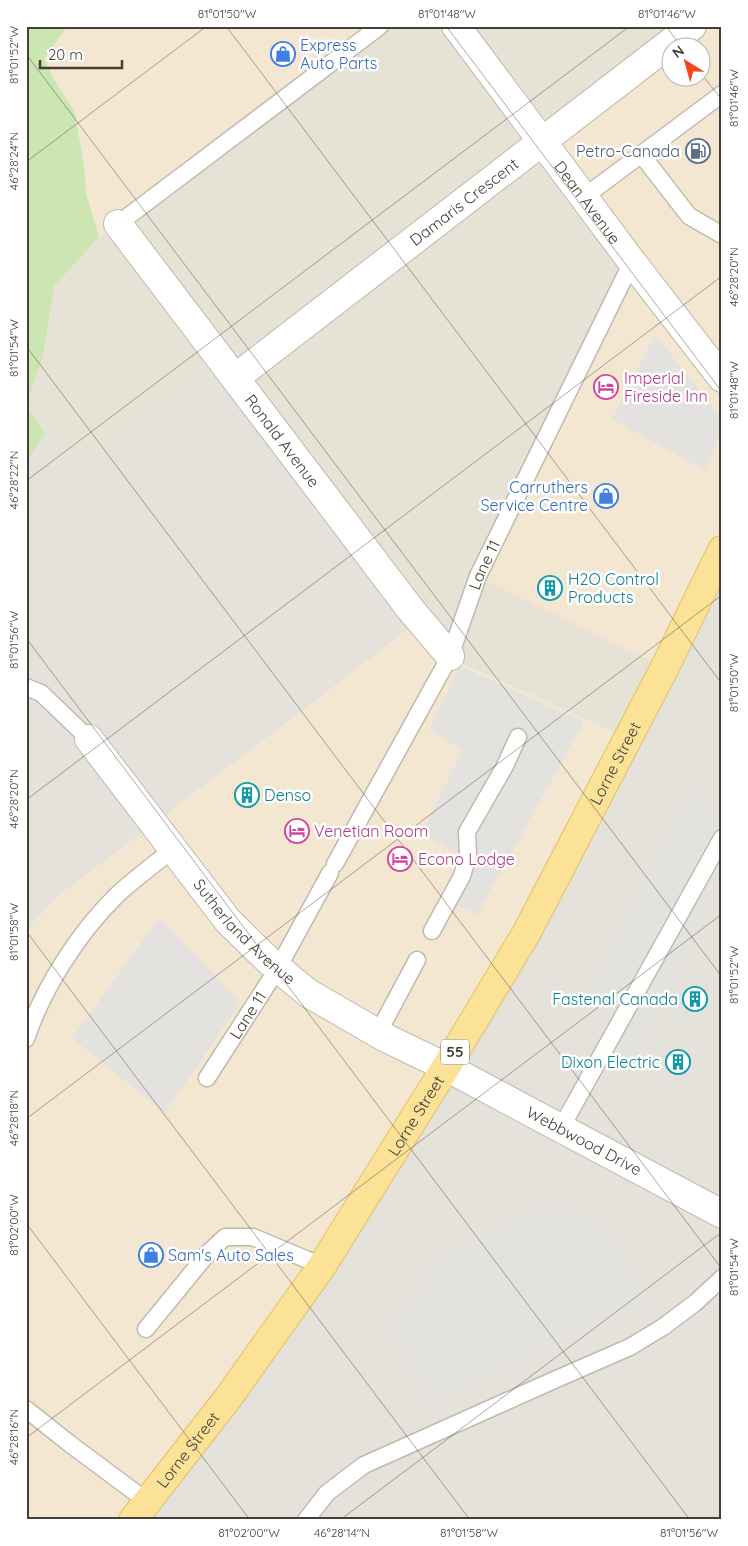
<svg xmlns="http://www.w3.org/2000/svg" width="748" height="1546" font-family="Quicksand,sans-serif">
<rect width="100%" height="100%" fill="#f3efe6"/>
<path fill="#e6e2d5" d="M 377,26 L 688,26 L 538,140 L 629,263 L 661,666 L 625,737 L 446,657 L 219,363 L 89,463 L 45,434 L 26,405 L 43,356 L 54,286 L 99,237 Z"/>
<path fill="#f4e7d2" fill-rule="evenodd" d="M 68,26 L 377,26 L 99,237 L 86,193 L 84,165 L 75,113 L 52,76 L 44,58 Z
M 688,26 L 722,26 L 722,544 L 661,666 L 474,575 L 629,263 L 538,140 ZM 670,48 L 700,48 L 700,78 L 670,78 Z
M 416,623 L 446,658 L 625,737 L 408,1126 L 130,1520 L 26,1520 L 26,931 L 58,896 L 294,717 Z"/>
<path fill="#e5e1db" d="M 219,363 L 416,623 L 294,717 L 58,896 L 26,931 L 26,462 L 45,434 L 89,463 Z
M 722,544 L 722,1520 L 130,1520 L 408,1126 Z"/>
<path fill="#cbe6b0" d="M 26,26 L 68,26 L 44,58 L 52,76 L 75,113 L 84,165 L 86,193 L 99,237 L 54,286 L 43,356 L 26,405 L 45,434 L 26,462 Z"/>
<path fill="#e4e2de" d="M 655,335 L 722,418 L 722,431 L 704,470 L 612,419 Z
M 460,666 L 584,722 L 477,915 L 443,898 L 462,856 L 421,834 L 463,750 L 429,730 Z
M 722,786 L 722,885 L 626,1066 L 593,1047 L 615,1001 L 591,987 L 690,796 L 710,807 Z
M 159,918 L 241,1002 L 165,1113 L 72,1038 Z
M 544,1208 L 560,1208 L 607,1226 L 645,1304 L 432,1400 L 396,1328 L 444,1256 Z"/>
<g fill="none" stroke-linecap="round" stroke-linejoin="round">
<defs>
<g id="lane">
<path d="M 641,154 L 689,216 L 722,235"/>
<path d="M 584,197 L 722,94"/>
<path d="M 118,224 L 380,26"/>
<path d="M 26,687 L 41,693 L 89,739"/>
<path id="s1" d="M 335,864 L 450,656 L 478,576 L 632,262"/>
<path d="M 432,931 L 462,876 L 468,855 L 467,832 L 505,766 L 518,737"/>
<path d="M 378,1033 L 417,960"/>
<path d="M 26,1039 C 43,988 79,932 117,895 C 134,879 155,864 173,849"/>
<path id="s2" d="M 207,1078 L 278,968 L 330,873"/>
<path d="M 561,1128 L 722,838"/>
<path d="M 146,1329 L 209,1252 L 225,1237 L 253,1237 L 322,1266"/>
<path d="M 26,1409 L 70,1444 L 148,1502"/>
<path d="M 306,1520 L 327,1493 L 364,1465 L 552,1381 L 630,1347 L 663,1327 L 695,1303 L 722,1278"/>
</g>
<g id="street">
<path id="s3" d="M 456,26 L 632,262 L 722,378"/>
<path id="s4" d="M 118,224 L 411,610 L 450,656"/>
<path id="s5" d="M 235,378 L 692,26"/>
<path id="s6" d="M 89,739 L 228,921 L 268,960 L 308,993 L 386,1038 L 446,1067 L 722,1214"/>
</g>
<g id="primary">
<path id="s7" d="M 133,1520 L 228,1398 L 322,1266 L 446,1067 L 527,932 L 665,667 L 722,550"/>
</g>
</defs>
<use href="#lane" stroke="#c1baac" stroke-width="19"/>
<use href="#street" stroke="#c1baac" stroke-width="30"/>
<use href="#primary" stroke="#e0c067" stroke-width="30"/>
<use href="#lane" stroke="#fff" stroke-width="16"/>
<use href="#street" stroke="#fff" stroke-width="28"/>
<use href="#primary" stroke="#fbe297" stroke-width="28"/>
</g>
<path fill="none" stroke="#454036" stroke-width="1" stroke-opacity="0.45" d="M 226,26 L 722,684M 446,26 L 722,392M 666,26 L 682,48M 26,54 L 722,977M 700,72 L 722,100M 26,162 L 207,26M 26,346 L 722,1269M 26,481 L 630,26M 26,638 L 690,1520M 26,800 L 722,276M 26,931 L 470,1520M 26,1119 L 722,595M 26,1223 L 250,1520M 26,1438 L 722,914M 26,1515 L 30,1520M 340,1520 L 722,1232"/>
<defs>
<symbol id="shop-ring" viewBox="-11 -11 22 22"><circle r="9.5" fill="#fff" stroke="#3f7fe0" stroke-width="1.5"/><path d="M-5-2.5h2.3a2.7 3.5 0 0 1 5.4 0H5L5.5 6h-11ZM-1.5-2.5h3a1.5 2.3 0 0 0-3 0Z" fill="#3f7fe0"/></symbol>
<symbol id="fuel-ring" viewBox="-11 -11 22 22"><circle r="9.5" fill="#fff" stroke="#5c6f8a" stroke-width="1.5"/><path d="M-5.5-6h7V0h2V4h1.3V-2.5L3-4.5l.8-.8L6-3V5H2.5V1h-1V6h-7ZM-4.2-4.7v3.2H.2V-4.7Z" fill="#5c6f8a"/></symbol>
<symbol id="hotel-ring" viewBox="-11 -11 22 22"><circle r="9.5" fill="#fff" stroke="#d1479c" stroke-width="1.5"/><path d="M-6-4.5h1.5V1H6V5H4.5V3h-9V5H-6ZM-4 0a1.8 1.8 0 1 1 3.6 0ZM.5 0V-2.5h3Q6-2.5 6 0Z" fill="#d1479c"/></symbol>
<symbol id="building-ring" viewBox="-11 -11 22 22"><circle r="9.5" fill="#fff" stroke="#0f9aa8" stroke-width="1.5"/><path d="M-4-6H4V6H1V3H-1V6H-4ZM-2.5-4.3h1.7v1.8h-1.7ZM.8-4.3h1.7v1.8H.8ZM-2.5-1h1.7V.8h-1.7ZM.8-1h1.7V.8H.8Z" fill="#0f9aa8"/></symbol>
</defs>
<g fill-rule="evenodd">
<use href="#shop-ring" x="269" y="40" width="28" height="28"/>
<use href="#fuel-ring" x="684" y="137" width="28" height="28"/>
<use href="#hotel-ring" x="592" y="373" width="28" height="28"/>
<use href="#shop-ring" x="592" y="482" width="28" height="28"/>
<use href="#building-ring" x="536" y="574" width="28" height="28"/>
<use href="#building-ring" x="233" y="781" width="28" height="28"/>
<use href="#hotel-ring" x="283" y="817" width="28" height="28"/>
<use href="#hotel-ring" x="386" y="845" width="28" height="28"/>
<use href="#building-ring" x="681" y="985" width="28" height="28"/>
<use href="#building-ring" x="664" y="1048" width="28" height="28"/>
<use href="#shop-ring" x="137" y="1241" width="28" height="28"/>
</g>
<g text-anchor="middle" stroke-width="5" stroke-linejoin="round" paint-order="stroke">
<rect fill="#fff" stroke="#7d7972" stroke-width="1" x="441" y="1039.5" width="28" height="25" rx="4"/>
<g font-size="15" font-weight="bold" fill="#454036">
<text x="455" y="1057">55</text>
</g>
<g font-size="16" fill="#366cbe" stroke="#fff" text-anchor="start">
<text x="300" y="51">Express<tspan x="300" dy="18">Auto Parts</tspan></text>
<text x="588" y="493" text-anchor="end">Carruthers<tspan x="588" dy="18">Service Centre</tspan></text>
<text x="168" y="1261">Sam's Auto Sales</text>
</g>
<g font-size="16" fill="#4e5e75" stroke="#fff" text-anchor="end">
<text x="680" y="157">Petro-Canada</text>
</g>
<g font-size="16" fill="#454036" stroke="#fff">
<text dy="6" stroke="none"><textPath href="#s5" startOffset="289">Damaris Crescent</textPath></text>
<text dy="6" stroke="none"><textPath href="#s3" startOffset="220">Dean Avenue</textPath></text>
<text dy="6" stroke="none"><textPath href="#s4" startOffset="272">Ronald Avenue</textPath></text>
<text dy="6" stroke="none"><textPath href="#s1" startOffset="335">Lane 11</textPath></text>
<text dy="6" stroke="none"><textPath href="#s7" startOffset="899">Lorne Street</textPath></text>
<text dy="6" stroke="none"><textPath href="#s6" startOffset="248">Sutherland Avenue</textPath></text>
<text dy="6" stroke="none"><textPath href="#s2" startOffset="75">Lane 11</textPath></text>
<text dy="6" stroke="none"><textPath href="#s7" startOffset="494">Lorne Street</textPath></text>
<text dy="6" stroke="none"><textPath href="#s6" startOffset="650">Webbwood Drive</textPath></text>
<text dy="6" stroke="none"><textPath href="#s7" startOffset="89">Lorne Street</textPath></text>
</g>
<g font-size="16" fill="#b23c85" stroke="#fff" text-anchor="start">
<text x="624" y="384">Imperial<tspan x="624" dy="18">Fireside Inn</tspan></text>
<text x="314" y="837">Venetian Room</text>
<text x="418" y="865">Econo Lodge</text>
</g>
<g font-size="16" fill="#0d838f" stroke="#fff" text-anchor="start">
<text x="568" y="585">H2O Control<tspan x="568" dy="18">Products</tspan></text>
<text x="264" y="801">Denso</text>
<text x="678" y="1005" text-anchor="end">Fastenal Canada</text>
<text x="660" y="1068" text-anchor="end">Dixon Electric</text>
</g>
</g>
<rect width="748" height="1546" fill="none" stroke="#ffffff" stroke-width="55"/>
<g transform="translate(686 62) rotate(323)"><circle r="24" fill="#ffffff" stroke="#b5b3af"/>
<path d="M0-4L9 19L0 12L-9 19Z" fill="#f3461d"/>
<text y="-8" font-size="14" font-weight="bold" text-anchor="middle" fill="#454036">N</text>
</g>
<path d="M40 60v8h82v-8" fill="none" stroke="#454036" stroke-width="2.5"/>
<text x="48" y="60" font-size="15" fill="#454036" stroke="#ffffff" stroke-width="4" paint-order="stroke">20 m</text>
<rect x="28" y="28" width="692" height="1490" fill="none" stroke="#454036" stroke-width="2"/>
<g font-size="12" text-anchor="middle" fill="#454036">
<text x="227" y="18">81°01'50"W</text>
<text x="447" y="18">81°01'48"W</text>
<text x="667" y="18">81°01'46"W</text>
<text transform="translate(14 55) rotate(-90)" y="4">81°01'52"W</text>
<text transform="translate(734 98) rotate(-90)" y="4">81°01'46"W</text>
<text transform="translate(14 161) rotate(-90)" y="4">46°28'24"N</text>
<text transform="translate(734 277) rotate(-90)" y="4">46°28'20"N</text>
<text transform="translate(14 348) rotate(-90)" y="4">81°01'54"W</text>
<text transform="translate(734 390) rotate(-90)" y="4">81°01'48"W</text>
<text transform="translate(14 480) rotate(-90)" y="4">46°28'22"N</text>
<text transform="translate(14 640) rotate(-90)" y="4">81°01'56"W</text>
<text transform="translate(734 683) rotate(-90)" y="4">81°01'50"W</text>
<text transform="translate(14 799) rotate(-90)" y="4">46°28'20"N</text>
<text transform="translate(14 932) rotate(-90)" y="4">81°01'58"W</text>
<text transform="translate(734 975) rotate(-90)" y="4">81°01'52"W</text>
<text transform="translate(14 1118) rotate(-90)" y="4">46°28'18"N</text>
<text transform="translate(14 1225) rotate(-90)" y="4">81°02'00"W</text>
<text transform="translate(734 1267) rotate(-90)" y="4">81°01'54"W</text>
<text transform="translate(14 1437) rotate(-90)" y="4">46°28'16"N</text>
<text x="249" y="1537">81°02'00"W</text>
<text x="342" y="1537">46°28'14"N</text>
<text x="469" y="1537">81°01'58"W</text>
<text x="689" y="1537">81°01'56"W</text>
</g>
</svg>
